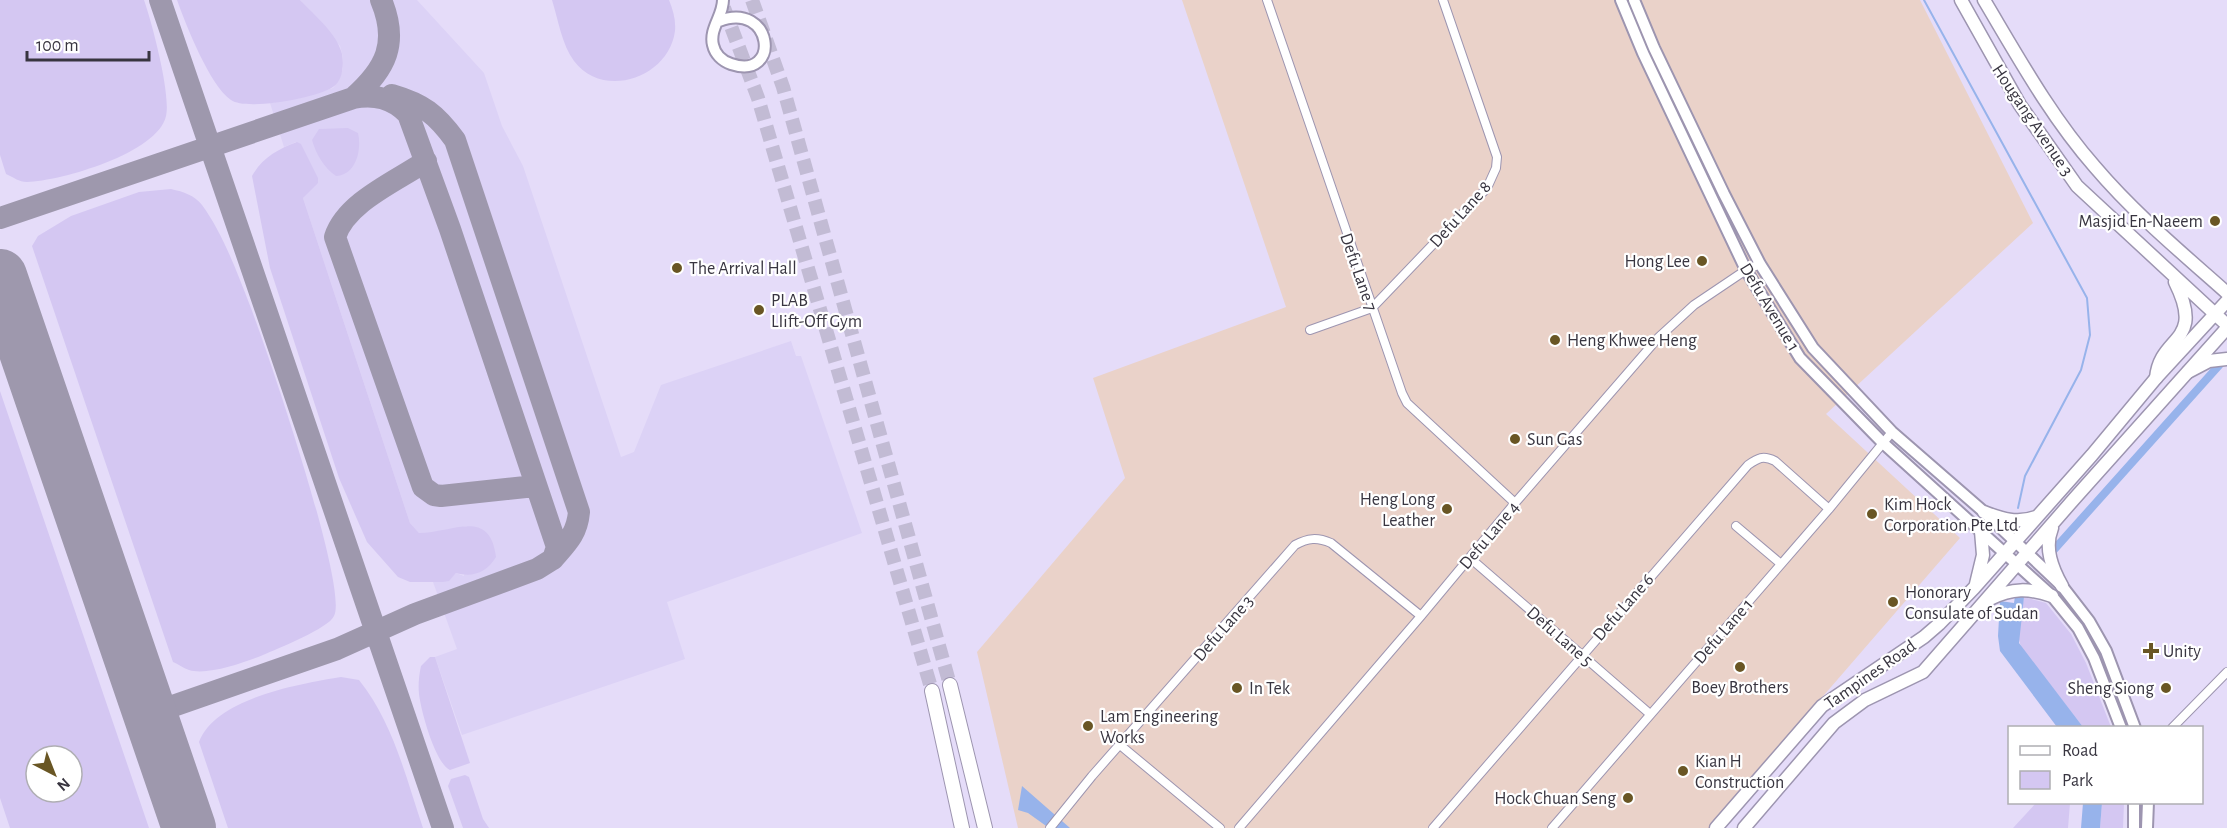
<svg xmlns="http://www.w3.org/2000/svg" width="2227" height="828" font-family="'Alegreya Sans',sans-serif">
<rect width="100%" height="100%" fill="#e5dcf9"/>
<path fill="#dcd2f6" d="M 300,0 L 417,0 L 484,73 L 502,126 L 523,166 L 621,457 L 634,452 L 661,385 L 791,341 L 796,356 L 801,356 L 862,533 L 667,602 L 685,659 L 462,735 L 435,657 L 457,649 L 433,582 L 450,579 L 456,573 L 464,576 L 467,526 L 434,533 L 419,533 L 410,523 L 303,198 L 317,183 L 296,142 L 284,147 L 270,103 L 300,98 L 333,88 L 338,82 L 343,69 L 343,57 L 340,46 Z"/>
<path fill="#ead2c9" d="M 1182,0 L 1920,0 L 2033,223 L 1826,414 L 1960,538 L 1709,828 L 1018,828 L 977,652 L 1125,478 L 1093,378 L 1286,307 Z"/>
<path fill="#d4c7f2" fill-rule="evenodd" d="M 0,0 L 144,0 C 152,23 171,94 166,116 C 158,153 61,181 27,182 C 19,182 13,177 6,174 L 0,155 Z
M 177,0 L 300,0 C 314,15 337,33 342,54 C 344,64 343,81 333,87 C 317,98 246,111 231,100 C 210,86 186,25 177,0 Z
M 552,0 L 669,0 C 673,10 676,20 675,31 C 669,78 603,100 574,61 C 562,45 558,19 552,0 Z
M 348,128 L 358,133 C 362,150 356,175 336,176 C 324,168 316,154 312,140 L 319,129 Z
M 297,142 L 301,144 L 318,178 L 318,183 L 303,198 L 410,523 L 419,533 C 452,533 490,507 496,557 C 487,572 473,578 456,573 L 449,581 L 443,582 L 410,582 L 398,577 L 367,542 L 339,478 L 270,268 L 252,176 C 262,158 278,149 297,142 Z
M 171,189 C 184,192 194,195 202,205 C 222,232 237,272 249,303 C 265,343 349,589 334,616 C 329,628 277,649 263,655 C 246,662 207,676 189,670 C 183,668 178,664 173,662 L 32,246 L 38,236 L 71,216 L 139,192 Z
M 0,391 L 149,828 L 10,828 L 0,798 ZM 36,756 L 72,756 L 72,792 L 36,792 Z
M 2024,597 L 2046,603 L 2071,634 L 2086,663 L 2111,727 L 2083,727 L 2021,647 L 2018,636 Z
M 430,657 L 435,657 L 470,763 L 450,770 C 435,763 421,711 419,694 C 418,685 419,675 421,666 Z
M 341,677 L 359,680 C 393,722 406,778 423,828 L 228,828 L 199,742 C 216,698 299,684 341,677 Z
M 465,775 L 469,777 L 483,819 L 489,828 L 463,828 L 448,786 L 451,779 Z
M 2036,803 L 2070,803 L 2068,828 L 2013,828 Z
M 2102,803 L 2124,803 L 2123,828 L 2100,828 Z"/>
<path fill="#97b3eb" d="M 2015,596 L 2024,597 L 2019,643 L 2083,727 L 2057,727 L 2000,651 L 1998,636 L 2000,601 L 2014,603 Z
M 1022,786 L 1070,828 L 1049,828 L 1028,813 L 1018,810 Z
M 2083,803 L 2102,803 L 2100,828 L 2081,828 Z"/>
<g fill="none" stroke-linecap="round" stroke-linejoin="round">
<path stroke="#97b3eb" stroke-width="2" d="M 1924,0 L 2087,298 L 2090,335 L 2081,370 L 2025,476 L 2018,508"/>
<path stroke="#97b3eb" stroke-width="8" d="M 2051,553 L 2222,362"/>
<path stroke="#9e98ad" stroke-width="22" d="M 160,0 L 443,828
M 392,95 C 423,104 436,114 455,140 L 579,512 C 577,534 567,543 553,559
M 353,98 C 386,69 399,43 381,0
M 426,161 C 397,181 346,202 335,237 L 423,487 L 434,495 L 441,496 L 535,486
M 0,218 L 365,94
M 150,714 L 337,649 L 415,614 L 537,569 L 553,559 L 557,547 L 450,229 L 408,114 C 392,98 375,94 353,98"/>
<path stroke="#9e98ad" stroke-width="54" d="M 0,276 L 189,828"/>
<path stroke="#c2bbd4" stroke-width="14" stroke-dasharray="14 7" stroke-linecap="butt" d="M 752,0 L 783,87 L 950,685
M 724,8 L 758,98 L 932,691"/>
<defs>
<path id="minor" d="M 1267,0 L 1402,393 L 1407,403 L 1515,503
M 1310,330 L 1372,308 L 1487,188 L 1496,168 L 1497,157 L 1443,0
M 1736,526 L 1781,564
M 1470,558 L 1650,714
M 2172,728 L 2227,672
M 1120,745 L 1220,828
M 1050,828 L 1092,776 L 1295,545 C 1308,538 1317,537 1331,543 L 1421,616
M 1239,828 L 1421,616 L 1515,503 L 1658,338 L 1694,305 L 1746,270 L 1760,264
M 1433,828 L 1748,465 C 1758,458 1763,455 1775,461 L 1829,509
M 1552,828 L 1829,509 L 1892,432"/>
<path id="secondary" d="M 1621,0 L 1643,53 L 1746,270 L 1800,358 L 1883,443 L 2052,596 L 2078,628 L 2094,658 L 2121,728
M 1634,0 L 1654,48 L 1724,194 L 1760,264 L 1813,348 L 1892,432 L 1984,512 L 2062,586 L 2089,621 L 2106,651 L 2135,728
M 719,21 C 773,0 782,81 731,64 C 722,61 715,54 713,45 C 709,29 723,16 723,0
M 2134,802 L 2134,828
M 2147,828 L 2148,802"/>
<path id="primary" d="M 1984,512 C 2002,519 2017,524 2036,517
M 2052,528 C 2044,548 2052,568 2062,586
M 1976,584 L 1983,555 L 1981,531
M 1990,599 C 2012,588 2029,588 2052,596
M 1716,828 L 1822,706 L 1924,637 L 1939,624 L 1974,588 L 2092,455 L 2156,378 L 2227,301
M 1744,828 L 1834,723 L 1865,700 L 1923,672 L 2074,499 L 2227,328"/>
<path id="trunk" d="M 1961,0 L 2020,105 L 2077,186 L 2227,325
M 1984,0 C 2018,57 2051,117 2095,167 C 2134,213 2182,253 2227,293
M 2188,372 L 2209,361 L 2227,359
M 2156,378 C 2160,334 2206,344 2175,282"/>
<path id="motorway" d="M 950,685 L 985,828
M 932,691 L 962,828"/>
</defs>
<use href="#minor" stroke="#9d95b0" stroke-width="10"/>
<use href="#secondary" stroke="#9d95b0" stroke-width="14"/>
<use href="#primary" stroke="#9d95b0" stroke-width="15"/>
<use href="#trunk" stroke="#9d95b0" stroke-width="15"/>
<use href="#motorway" stroke="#9d95b0" stroke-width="16"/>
<use href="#minor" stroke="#fff" stroke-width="8"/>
<use href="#secondary" stroke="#fff" stroke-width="10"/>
<use href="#primary" stroke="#fff" stroke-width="12"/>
<use href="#trunk" stroke="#fff" stroke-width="12"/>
<use href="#motorway" stroke="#fff" stroke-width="14"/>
</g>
<g fill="#695624" stroke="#fff" stroke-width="2">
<circle cx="2215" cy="221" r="6"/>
<circle cx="1702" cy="261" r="6"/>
<circle cx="677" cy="268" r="6"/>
<circle cx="759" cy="310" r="6"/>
<circle cx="1555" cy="340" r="6"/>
<circle cx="1515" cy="439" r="6"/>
<circle cx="1447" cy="509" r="6"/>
<circle cx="1872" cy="514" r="6"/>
<circle cx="1893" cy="602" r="6"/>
<path d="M2148 642h6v6h6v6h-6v6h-6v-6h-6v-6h6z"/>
<circle cx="1740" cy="667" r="6"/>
<circle cx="1237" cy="688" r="6"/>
<circle cx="2166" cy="688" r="6"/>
<circle cx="1088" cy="726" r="6"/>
<circle cx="1683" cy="771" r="6"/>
<circle cx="1628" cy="798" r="6"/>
</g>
<g text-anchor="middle" stroke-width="4.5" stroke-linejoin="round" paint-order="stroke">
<g font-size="18" fill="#383540" stroke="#fff">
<text transform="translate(2033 120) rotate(56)" y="6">Hougang Avenue 3</text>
<text transform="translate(1460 214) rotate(-48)" y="6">Defu Lane 8</text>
<text transform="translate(1359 272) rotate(71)" y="6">Defu Lane 7</text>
<text transform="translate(1770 307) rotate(59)" y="6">Defu Avenue 1</text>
<text transform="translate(1489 535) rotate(-50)" y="6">Defu Lane 4</text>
<text transform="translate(1623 607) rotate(-49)" y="6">Defu Lane 6</text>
<text transform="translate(1223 628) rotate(-49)" y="6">Defu Lane 3</text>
<text transform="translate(1723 631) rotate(-49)" y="6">Defu Lane 1</text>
<text transform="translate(1560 636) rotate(41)" y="6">Defu Lane 5</text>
<text transform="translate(1870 674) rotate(-35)" y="6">Tampines Road</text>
</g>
<g font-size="18" fill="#383540" stroke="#fff" text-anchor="start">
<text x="2203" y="227" text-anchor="end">Masjid En-Naeem</text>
<text x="1690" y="267" text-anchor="end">Hong Lee</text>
<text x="689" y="274">The Arrival Hall</text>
<text x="771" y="306">PLAB<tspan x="771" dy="21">LIift-Off Gym</tspan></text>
<text x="1567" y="346">Heng Khwee Heng</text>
<text x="1527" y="445">Sun Gas</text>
<text x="1435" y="505" text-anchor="end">Heng Long<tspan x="1435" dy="21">Leather</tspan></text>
<text x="1884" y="510">Kim Hock<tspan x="1884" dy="21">Corporation Pte Ltd</tspan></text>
<text x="1905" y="598">Honorary<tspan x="1905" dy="21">Consulate of Sudan</tspan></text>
<text x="2163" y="657">Unity</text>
<text x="1740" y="693" text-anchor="middle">Boey Brothers</text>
<text x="1249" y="694">In Tek</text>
<text x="2154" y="694" text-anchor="end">Sheng Siong</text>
<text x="1100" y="722">Lam Engineering<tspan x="1100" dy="21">Works</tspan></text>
<text x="1695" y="767">Kian H<tspan x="1695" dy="21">Construction</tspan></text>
<text x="1616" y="804" text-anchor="end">Hock Chuan Seng</text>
</g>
</g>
<rect x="2008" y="726" width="195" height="78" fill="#ffffff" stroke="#afaeb3" stroke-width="1.5"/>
<rect x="2020" y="746" width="30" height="9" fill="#ffffff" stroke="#afaeb3" stroke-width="1.5"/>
<text x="2062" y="756" font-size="18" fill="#383540">Road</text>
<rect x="2020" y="771" width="30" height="18" fill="#d4c7f2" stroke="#afaeb3" stroke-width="1.5"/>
<text x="2062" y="786" font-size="18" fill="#383540">Park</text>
<g transform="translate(54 774) rotate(138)"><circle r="28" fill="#ffffff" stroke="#afaeb3" stroke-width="1.5"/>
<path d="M0-4.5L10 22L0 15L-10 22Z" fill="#695624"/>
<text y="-9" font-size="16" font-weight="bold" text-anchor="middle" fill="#383540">N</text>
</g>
<path d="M27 51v9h122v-9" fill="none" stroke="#383540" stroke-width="3"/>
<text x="36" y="51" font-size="18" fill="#383540" stroke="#ffffff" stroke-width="4.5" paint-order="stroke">100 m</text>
</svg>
